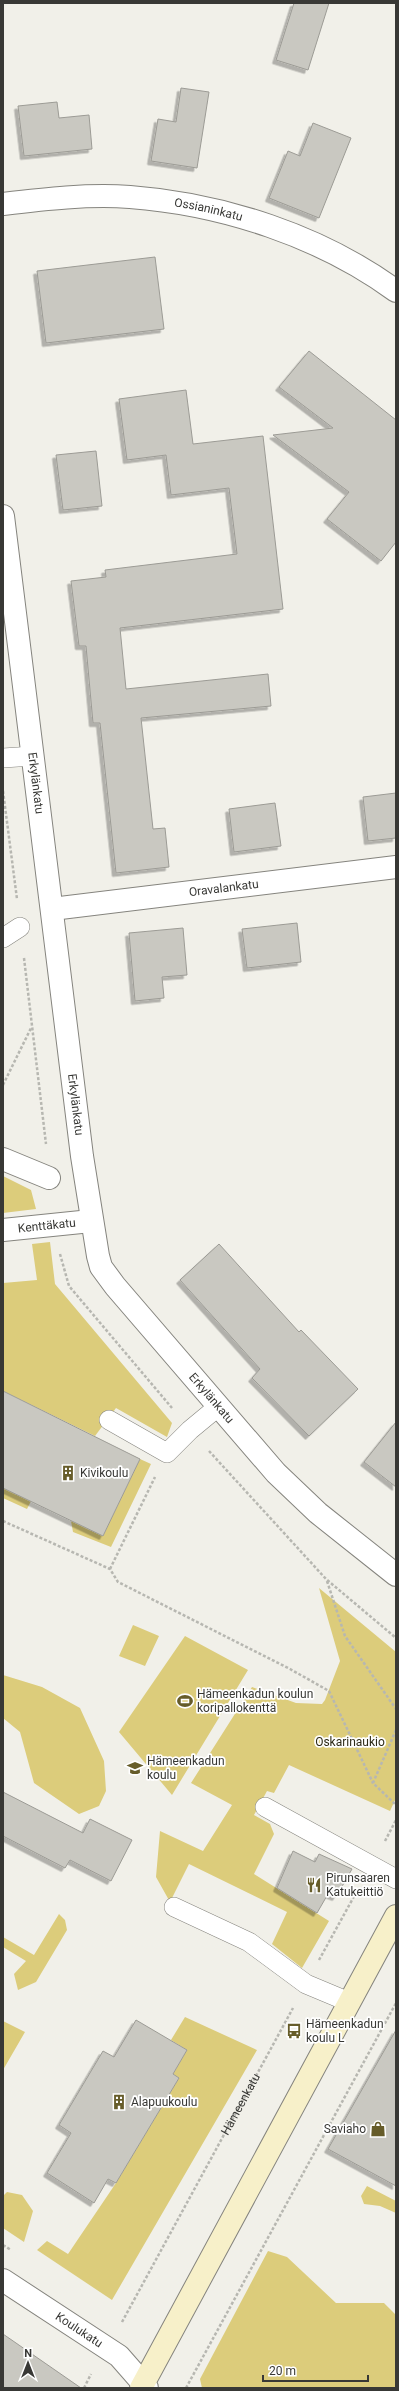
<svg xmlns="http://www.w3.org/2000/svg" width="399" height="2391" font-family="Roboto,sans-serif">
<defs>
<filter id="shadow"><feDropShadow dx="-3.5" dy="3.5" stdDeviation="0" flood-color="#0004"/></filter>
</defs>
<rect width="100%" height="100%" fill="#f1f0e9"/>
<path fill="#dccc7b" d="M 3,1176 L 31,1190 L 36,1209 L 3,1213 Z
M 50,1242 L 55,1284 L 172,1423 L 167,1437 L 116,1408 L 95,1436 L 3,1391 L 3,1283 L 37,1280 L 32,1244 Z
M 140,1459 L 151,1464 L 111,1547 L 73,1532 L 71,1521 L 103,1536 Z
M 3,1488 L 31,1501 L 27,1509 L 3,1498 Z
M 319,1588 L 396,1652 L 396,1798 L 390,1811 L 289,1765 L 274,1793 L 267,1791 L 254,1815 L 270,1824 L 274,1834 L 254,1874 L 329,1921 L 302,1968 L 272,1944 L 287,1912 L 189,1864 L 170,1902 L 156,1877 L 160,1831 L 203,1851 L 232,1805 L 191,1783 L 252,1687 L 296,1703 L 322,1704 L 325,1700 L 340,1661 Z
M 133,1625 L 159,1636 L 145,1666 L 119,1656 Z
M 185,1636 L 248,1670 L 172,1795 L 119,1732 Z
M 3,1675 L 42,1687 L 80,1708 L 104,1761 L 106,1791 L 99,1806 L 79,1814 L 34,1783 L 20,1732 L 3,1718 Z
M 59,1914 L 65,1920 L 67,1930 L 36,1982 L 18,1990 L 14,1974 L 26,1961 L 3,1947 L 3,1937 L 34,1955 Z
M 185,2017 L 257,2050 L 112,2300 L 37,2250 L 47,2241 L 68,2254 L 116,2183 L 179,2078 L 173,2074 L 187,2050 L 171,2040 Z
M 3,2021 L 25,2032 L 3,2070 Z
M 367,2186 L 396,2201 L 396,2213 L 380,2206 L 364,2204 L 361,2196 Z
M 7,2192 L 22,2195 L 33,2211 L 24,2242 L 3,2228 L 3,2196 Z
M 268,2251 L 287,2257 L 336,2303 L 384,2303 L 396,2315 L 396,2388 L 202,2388 L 200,2379 Z"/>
<path fill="#c9c8c1" stroke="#9c9b95" filter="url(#shadow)" d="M 294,3 L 329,3 L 308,70 L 276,60 Z
M 181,88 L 209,92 L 197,168 L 151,161 L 158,119 L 176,122 Z
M 57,102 L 59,118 L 89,115 L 92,149 L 24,156 L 18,106 Z
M 313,123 L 351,138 L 319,218 L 269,198 L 288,151 L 300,156 Z
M 155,257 L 164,329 L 46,343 L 37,271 Z
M 309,351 L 396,420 L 396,542 L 381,561 L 327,519 L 349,492 L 273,435 L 333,428 L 279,387 Z
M 186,390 L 193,444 L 263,436 L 283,609 L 120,628 L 126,689 L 268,674 L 271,706 L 141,718 L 153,829 L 165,828 L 169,867 L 116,873 L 100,723 L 93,723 L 86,646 L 79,646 L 71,581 L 106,577 L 105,570 L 237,554 L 229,488 L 171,495 L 166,455 L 127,460 L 119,399 Z
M 96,451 L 102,506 L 63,510 L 56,455 Z
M 396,793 L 396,838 L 368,841 L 363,797 Z
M 275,803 L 281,846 L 234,852 L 229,809 Z
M 297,923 L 301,962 L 247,968 L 242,929 Z
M 183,928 L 187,975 L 162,977 L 164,998 L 135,1001 L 129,933 Z
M 219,1244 L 299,1332 L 301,1330 L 358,1389 L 309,1436 L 252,1378 L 260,1369 L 180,1280 Z
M 3,1391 L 140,1459 L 103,1536 L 3,1488 Z
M 396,1422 L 396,1487 L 364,1462 Z
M 3,1792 L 83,1833 L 90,1819 L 132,1840 L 111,1881 L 70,1860 L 65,1868 L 3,1836 Z
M 293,1851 L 315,1862 L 319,1854 L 352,1869 L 336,1897 L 328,1894 L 317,1913 L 277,1888 Z
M 136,2020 L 187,2050 L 173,2074 L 179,2078 L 116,2183 L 108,2179 L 94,2203 L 47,2173 L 71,2133 L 59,2125 L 103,2051 L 114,2057 Z
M 396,2030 L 396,2186 L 328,2149 Z
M 3,2334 L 81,2388 L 3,2388 Z"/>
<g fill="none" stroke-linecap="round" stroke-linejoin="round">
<defs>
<path id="service" d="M 3,758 L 33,756
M 3,938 L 20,927
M 109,1420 L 167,1453 L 190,1430 L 219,1406
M 265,1807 L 396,1879
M 174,1907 L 249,1942 L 306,1984 L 349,2002"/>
<path id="pedestrian" d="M 3,1159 L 49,1178"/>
<g id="minor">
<path id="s2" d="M 3,204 C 45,199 88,194 130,197 C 223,204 321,236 396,291"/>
<path id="s3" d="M 52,909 L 396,867"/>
<path id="s4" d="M 3,1230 L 91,1221"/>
<path id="s5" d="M 3,2280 L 119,2356 L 147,2388"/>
</g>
<g id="tertiary">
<path id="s6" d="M 3,516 L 82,1156 L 98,1256 L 101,1267 L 115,1286 L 276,1473 L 318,1513 L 396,1575"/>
</g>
<path id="secondary" d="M 141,2388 L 396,1916"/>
</defs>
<use href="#service" stroke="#85847e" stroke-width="20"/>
<use href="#pedestrian" stroke="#85847e" stroke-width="24"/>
<use href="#minor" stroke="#85847e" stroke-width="24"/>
<use href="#tertiary" stroke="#85847e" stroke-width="24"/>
<use href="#secondary" stroke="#85847e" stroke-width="24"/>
<g stroke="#b7b7b1" stroke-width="2.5" stroke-dasharray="3 2" stroke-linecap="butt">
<path d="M 3,791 L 17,899"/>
<path d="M 24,958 L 46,1144"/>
<path d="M 3,1085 L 31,1028"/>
<path d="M 60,1254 L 69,1286 L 172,1408"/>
<path d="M 209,1451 L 326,1579 L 396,1638"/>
<path d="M 3,1521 L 110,1569 L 118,1582 L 290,1669 L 329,1691 L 373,1783"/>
<path d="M 110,1569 L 155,1477"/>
<path d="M 327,1581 L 345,1636 L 396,1709"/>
<path d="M 396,1730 L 373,1783 L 396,1805"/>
<path d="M 385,1841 L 396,1820"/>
<path d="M 319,1960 L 357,1891"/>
<path d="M 3,2245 L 11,2250"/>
<path id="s1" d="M 122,2322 L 293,2008"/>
<path d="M 84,2388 L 91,2374"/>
<path d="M 186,2388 L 396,2003"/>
</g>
<use href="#service" stroke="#fff" stroke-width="19"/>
<use href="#pedestrian" stroke="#fff" stroke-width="22"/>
<use href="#minor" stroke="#fff" stroke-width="22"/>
<use href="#tertiary" stroke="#fff" stroke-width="22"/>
<use href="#secondary" stroke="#f7f0c9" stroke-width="22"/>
</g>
<defs>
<symbol id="building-bare" viewBox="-9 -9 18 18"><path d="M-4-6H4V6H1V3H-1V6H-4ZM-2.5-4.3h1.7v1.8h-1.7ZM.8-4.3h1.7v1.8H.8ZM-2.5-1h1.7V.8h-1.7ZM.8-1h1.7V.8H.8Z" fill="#665c29" stroke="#fff" stroke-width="2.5" paint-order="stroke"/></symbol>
<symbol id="stadium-bare" viewBox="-9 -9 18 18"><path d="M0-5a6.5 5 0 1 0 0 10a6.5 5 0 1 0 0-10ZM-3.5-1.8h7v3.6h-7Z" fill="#665c29" stroke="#fff" stroke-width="2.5" paint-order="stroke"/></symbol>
<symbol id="school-bare" viewBox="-9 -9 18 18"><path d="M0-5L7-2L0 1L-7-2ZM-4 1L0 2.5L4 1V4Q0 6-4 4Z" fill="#665c29" stroke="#fff" stroke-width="2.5" paint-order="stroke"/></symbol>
<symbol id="restaurant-bare" viewBox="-9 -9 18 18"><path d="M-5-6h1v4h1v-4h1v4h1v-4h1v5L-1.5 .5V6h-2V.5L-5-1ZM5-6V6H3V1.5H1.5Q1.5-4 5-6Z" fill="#665c29" stroke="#fff" stroke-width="2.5" paint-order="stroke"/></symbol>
<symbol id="bus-bare" viewBox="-9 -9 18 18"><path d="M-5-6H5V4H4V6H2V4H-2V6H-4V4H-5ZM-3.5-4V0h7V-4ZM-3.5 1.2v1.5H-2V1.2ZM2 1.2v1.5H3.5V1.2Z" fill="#665c29" stroke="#fff" stroke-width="2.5" paint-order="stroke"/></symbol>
<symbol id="shop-bare" viewBox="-9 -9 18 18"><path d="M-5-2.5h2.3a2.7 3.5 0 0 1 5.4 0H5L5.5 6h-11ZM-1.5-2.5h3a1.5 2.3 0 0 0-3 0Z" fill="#665c29" stroke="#fff" stroke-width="2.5" paint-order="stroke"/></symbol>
</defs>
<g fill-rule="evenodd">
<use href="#building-bare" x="57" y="1462" width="22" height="22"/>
<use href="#stadium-bare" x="174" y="1690" width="22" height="22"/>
<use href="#school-bare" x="124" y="1757" width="22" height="22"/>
<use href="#restaurant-bare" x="303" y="1874" width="22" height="22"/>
<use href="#bus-bare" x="283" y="2020" width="22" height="22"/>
<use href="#building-bare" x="108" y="2091" width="22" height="22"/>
<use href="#shop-bare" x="367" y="2118" width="22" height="22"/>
</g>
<g text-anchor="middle" stroke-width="3.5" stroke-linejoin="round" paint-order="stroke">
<g font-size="12" fill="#383835" stroke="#fff">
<text dy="4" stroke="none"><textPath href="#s2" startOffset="207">Ossianinkatu</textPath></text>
<text dy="4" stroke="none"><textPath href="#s6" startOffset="269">Erkylänkatu</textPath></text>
<text dy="4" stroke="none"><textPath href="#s3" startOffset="173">Oravalankatu</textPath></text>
<text dy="4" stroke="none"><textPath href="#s6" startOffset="593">Erkylänkatu</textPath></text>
<text dy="4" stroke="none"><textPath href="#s4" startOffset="44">Kenttäkatu</textPath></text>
<text dy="4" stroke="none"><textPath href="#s6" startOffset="929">Erkylänkatu</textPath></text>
<text dy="4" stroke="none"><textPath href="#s1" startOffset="248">Hämeenkatu</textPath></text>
<text dy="4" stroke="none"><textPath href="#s5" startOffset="91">Koulukatu</textPath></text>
</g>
<g font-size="12" fill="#383835" stroke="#fff" text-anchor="start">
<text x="80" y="1477">Kivikoulu</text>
<text x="197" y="1698">Hämeenkadun koulun<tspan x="197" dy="14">koripallokenttä</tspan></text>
<text x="147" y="1765">Hämeenkadun<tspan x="147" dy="14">koulu</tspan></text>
<text x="326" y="1882">Pirunsaaren<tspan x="326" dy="14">Katukeittiö</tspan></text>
<text x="306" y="2028">Hämeenkadun<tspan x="306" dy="14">koulu L</tspan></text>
<text x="131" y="2106">Alapuukoulu</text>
<text x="366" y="2133" text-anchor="end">Saviaho</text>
</g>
<g font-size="12" fill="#2e2b18" stroke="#fff">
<text x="350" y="1746">Oskarinaukio</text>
</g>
</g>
<rect width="399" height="2391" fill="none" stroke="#383835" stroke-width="8"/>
<g transform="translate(28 2363)" stroke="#ffffff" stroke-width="3" paint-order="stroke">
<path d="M0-3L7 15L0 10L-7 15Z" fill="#383835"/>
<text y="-6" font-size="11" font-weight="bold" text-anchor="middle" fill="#383835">N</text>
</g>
<path d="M263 2375v6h105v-6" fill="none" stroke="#383835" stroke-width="2"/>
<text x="269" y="2375" font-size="12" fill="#383835" stroke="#ffffff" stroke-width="3" paint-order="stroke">20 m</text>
</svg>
